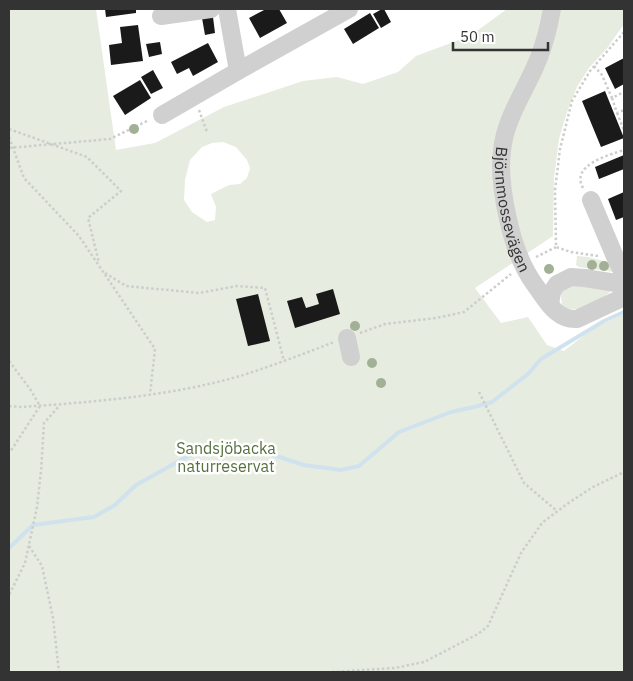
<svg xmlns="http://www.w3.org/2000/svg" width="633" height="681" font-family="'IBM Plex Sans',sans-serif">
<rect width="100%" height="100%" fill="#fff"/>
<path fill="#e6ecdf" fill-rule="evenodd" d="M 9,9 L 96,9 L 116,150 L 155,143 L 224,107 L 303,81 L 337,77 L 363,84 L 398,72 L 416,56 L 470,36 L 507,9 L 624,9 L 624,24 L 608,47 L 589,68 L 577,87 L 567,112 L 559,139 L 554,178 L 553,236 L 475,288 L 501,323 L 528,317 L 547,345 L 564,351 L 592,329 L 624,314 L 624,672 L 9,672 ZM 223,142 L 236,147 L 247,160 L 250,168 L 247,178 L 240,184 L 229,185 L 211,194 L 216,207 L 215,220 L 207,222 L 192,212 L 184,200 L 185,180 L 190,160 L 202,147 L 212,143 Z
M 577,256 L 588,257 L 612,263 L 614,272 L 579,267 L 576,265 Z
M 568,283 L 611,288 L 611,291 C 601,301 575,316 562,306 C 561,294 559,291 568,283 Z"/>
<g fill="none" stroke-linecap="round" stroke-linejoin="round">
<path stroke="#cfe2ee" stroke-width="4" d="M 9,548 L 33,525 L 94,517 L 115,505 L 136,485 L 199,450 L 217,446 L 270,454 L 304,465 L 341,470 L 359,466 L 399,432 L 451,412 L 474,407 L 492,402 L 528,374 L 541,359 L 604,321 L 624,312"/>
</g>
<path fill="#1a1a1a" d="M 105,9 L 136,9 L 136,13 L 106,17 Z
M 266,9 L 279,9 L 287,23 L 260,38 L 249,18 Z
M 382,9 L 384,9 L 391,22 L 381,28 L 373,14 Z
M 370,13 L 379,28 L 353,44 L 344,29 Z
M 213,17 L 215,33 L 205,35 L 202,18 Z
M 138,25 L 143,61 L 111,65 L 109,45 L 122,43 L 120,27 Z
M 160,42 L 162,54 L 149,57 L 146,44 Z
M 208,43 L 218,62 L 193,76 L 189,68 L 177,74 L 171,62 Z
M 624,58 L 624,84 L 615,89 L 605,68 Z
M 153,70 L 163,88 L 151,94 L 141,77 Z
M 140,80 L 151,98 L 125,115 L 113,96 Z
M 605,91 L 624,138 L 601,147 L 582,101 Z
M 624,155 L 624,169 L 599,179 L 595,167 Z
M 624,192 L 624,217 L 616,220 L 608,199 Z
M 333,289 L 340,314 L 295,328 L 287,301 L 302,297 L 306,308 L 319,304 L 316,294 Z
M 258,294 L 270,341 L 248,346 L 236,299 Z"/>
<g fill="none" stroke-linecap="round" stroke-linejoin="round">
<path stroke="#cdcdcd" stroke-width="2.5" stroke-dasharray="2.5 2.5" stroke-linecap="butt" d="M 594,66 L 602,75 L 612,98 L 624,92
M 612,98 L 617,113 L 624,110
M 199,110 L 207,132
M 617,113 L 624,130
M 9,129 L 87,157 L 121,191 L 88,218 L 99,263
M 9,137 L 24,178 L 79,236 L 155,349 L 150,394
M 9,148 L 110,139 L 149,120
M 583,188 C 570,165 609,155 624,150
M 598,256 L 571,252 L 556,247 L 555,190 L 560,149 L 572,101 L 590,71 L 624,32
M 536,257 L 556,247
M 105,273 L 126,286 L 199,293 L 237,286 L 265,288 L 284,361
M 360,333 L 385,324 L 436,318 L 464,312 L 511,274
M 9,361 L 30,389 L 40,406 L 12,449 L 9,452
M 479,392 L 524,483 L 557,511
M 9,406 L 21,407 C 94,402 171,396 240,376 C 272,366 303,354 334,342
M 29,546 L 42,566 L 53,618 L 59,672
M 9,594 L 10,593 L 25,563 L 37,507 L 41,471 L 44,423 L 60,405
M 332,672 L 395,668 L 424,662 L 478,634 L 488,626 L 521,553 L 542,523 L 567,504 L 593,487 L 624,472"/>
<g stroke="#d0d0d0" stroke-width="18">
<path d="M 227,9 L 238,71 L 349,9"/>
<path id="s1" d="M 552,9 C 549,26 545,43 538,60 C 526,90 505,118 502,151 C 499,174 503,197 508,219 C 513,242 521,266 535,285 C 547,301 556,320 577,319 L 624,297"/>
<path d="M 161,16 L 211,9"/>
<path d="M 162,115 L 238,71"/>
<path d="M 591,200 L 616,259 L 624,275"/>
<path d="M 550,305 L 552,292 L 557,284 L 571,277 L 585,278 L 616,283 L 621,287 L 624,297"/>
<path d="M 347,338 L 351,357"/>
</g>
</g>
<g fill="#a2b095">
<circle cx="134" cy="129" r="5"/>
<circle cx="592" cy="265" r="5"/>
<circle cx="604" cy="266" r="5"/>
<circle cx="549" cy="269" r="5"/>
<circle cx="355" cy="326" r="5"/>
<circle cx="372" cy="363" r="5"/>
<circle cx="381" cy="383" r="5"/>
</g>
<g text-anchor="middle" stroke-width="5" stroke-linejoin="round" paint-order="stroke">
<g font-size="16" fill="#333" stroke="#fff">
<text dy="6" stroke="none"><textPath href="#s1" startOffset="211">Björnmossevägen</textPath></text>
</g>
<g font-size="16" fill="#56703f" stroke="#fff">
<text x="226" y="454">Sandsjöbacka<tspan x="226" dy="18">naturreservat</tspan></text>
</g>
</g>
<rect width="633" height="681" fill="none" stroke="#333333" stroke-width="20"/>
<path d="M453 42v8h95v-8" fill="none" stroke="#333333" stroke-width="2.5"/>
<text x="460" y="42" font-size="15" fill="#333333" stroke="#ffffff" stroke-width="4" paint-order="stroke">50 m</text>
</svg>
